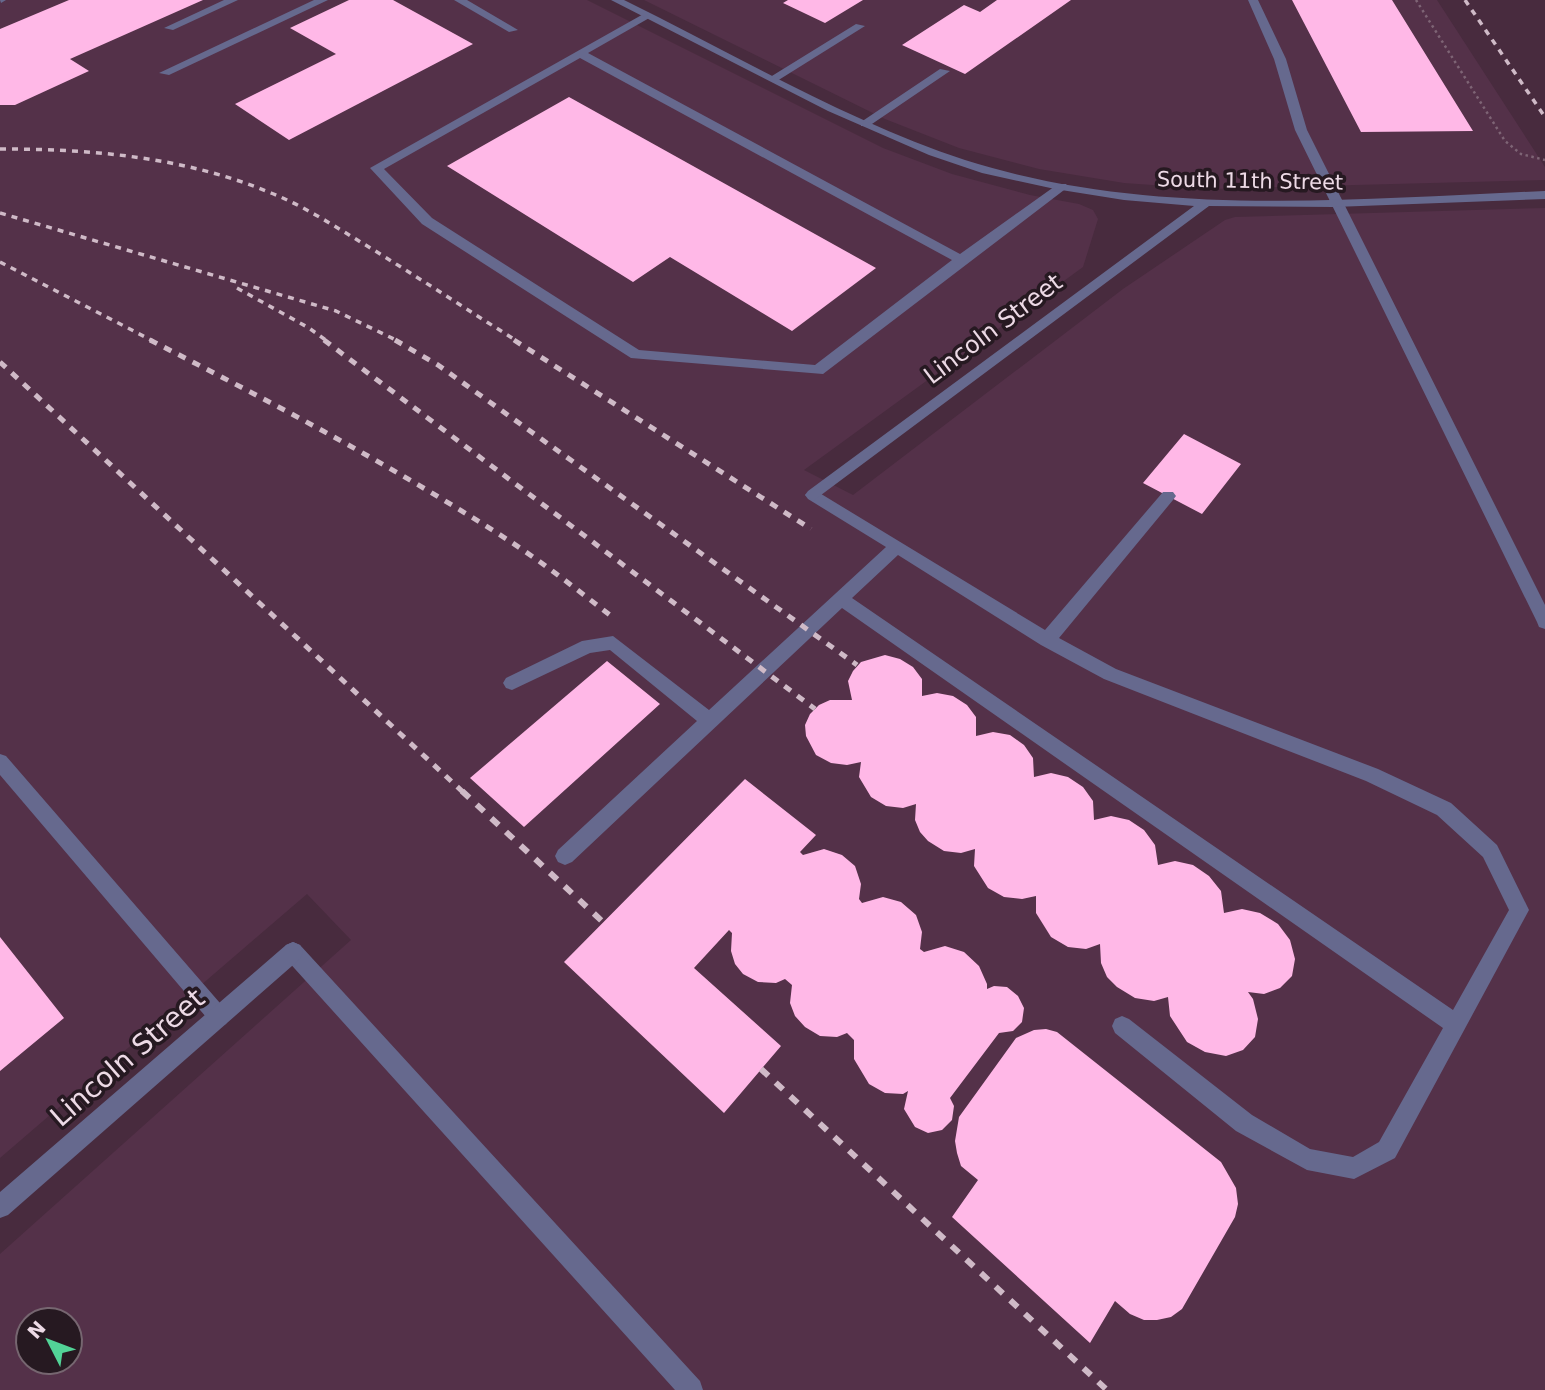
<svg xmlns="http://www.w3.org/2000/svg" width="1545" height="1390" font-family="'DejaVu Sans',sans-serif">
<rect width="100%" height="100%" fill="#482b3e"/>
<path fill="#543149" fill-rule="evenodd" d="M 0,0 L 587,0 L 883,148 L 952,174 L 1030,195 L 1079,204 L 1093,210 L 1098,219 L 1083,267 L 804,470 L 853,495 L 1123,289 L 1225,220 L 1235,217 L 1545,208 L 1545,1390 L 0,1390 L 0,1254 L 351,940 L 307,894 L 0,1158 ZM 28,1320 L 70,1320 L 70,1362 L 28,1362 Z
M 644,0 L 1437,0 L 1545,167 L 1545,180 L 1209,189 L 1124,183 L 1039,169 L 959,148 L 885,119 Z"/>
<path fill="#ffb8e7" d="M 69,0 L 203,0 L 70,59 L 89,71 L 15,105 L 0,105 L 0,29 Z
M 349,0 L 393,0 L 473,44 L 289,140 L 235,104 L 336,54 L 290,28 Z
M 788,0 L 863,0 L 825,23 L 783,3 Z
M 997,0 L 1071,0 L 965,74 L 902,45 L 964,5 L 980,12 Z
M 1292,0 L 1392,0 L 1473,131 L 1361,132 Z
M 569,97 L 876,268 L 792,331 L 670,257 L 633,282 L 447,166 Z
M 1184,434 L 1241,464 L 1202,514 L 1143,483 Z
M 885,655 L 900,659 L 913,667 L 922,679 L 922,696 L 937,693 L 953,696 L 967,705 L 976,717 L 976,736 L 993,732 L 1010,735 L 1024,745 L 1033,758 L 1034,777 L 1051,773 L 1068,777 L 1083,787 L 1093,801 L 1094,820 L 1111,816 L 1129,820 L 1144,830 L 1155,845 L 1158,865 L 1175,861 L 1193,865 L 1209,876 L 1221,891 L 1224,913 L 1242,909 L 1260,913 L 1278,924 L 1290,940 L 1295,959 L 1292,976 L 1280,988 L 1264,994 L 1248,992 L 1253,999 L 1258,1019 L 1255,1037 L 1243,1050 L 1226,1056 L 1205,1052 L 1187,1042 L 1170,1016 L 1168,997 L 1154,1001 L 1135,998 L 1117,987 L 1107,977 L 1101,963 L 1100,944 L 1086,949 L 1068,947 L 1051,937 L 1036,913 L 1036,896 L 1022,899 L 1004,897 L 988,888 L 974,866 L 975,849 L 961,853 L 944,851 L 928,841 L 920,832 L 915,820 L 916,804 L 903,808 L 886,806 L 871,797 L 859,777 L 861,762 L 847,765 L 831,763 L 816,755 L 806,736 L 805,725 L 810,714 L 819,705 L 830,700 L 852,700 L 848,681 L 853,671 L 861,662 Z
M 607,661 L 660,704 L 524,827 L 470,778 Z
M 745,779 L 816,835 L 800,852 L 803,855 L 824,849 L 842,855 L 855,866 L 861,884 L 859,899 L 862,903 L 883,897 L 901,902 L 916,915 L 922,932 L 920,949 L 924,952 L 945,946 L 964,952 L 979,966 L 987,984 L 987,989 L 994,986 L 1007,987 L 1018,996 L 1024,1008 L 1022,1022 L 1013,1031 L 999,1033 L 950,1098 L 954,1106 L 952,1120 L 942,1130 L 928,1133 L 915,1127 L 904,1109 L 908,1091 L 903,1094 L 885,1093 L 869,1084 L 854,1059 L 854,1040 L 847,1033 L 837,1037 L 820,1036 L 805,1027 L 795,1016 L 790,1003 L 792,985 L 785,979 L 776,983 L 758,982 L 743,974 L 735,964 L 731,951 L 732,933 L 729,930 L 694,968 L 781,1046 L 724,1113 L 564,962 Z
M 0,937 L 64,1018 L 0,1071 Z
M 1046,1029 L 1057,1032 L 1221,1162 L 1236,1188 L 1238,1204 L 1235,1217 L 1182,1309 L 1171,1317 L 1157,1320 L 1144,1320 L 1130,1314 L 1115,1301 L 1090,1343 L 952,1217 L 978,1180 L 961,1166 L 957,1153 L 955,1141 L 959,1117 L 1016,1038 L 1034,1030 Z"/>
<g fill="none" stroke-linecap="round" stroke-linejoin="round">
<path stroke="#7e6475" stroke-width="2.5" stroke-dasharray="2.5 3.5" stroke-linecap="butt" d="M 1416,0 L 1505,141 L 1521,154 L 1545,160"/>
<path fill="#66698e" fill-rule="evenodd" d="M 0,0 L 6,0 L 1,3 Z
M 224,0 L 238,0 L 173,30 L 164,28 Z
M 314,0 L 328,0 L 169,75 L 159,73 Z
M 454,0 L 467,0 L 518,30 L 509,32 Z
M 1248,0 L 1258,0 L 1286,59 L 1307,130 L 1545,605 L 1545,629 L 1539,627 L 1537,622 L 1295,130 L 1274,59 Z
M 647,12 L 652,15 L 651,17 L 588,53 L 960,254 L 1058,184 L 1066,184 L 1068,187 L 823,374 L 631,358 L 422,224 L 370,168 ZM 580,58 L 952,260 L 815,365 L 639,350 L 432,218 L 384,169 Z
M 856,24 L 865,26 L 777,81 L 767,79 Z
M 940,69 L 950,71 L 869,126 L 861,126 L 861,122 Z
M 813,489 L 1045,630 L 1163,492 L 1173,492 L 1176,496 L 1173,500 L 1059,638 L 1116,669 L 1378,769 L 1451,803 L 1497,845 L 1529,910 L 1395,1158 L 1354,1179 L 1307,1170 L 1236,1131 L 1115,1033 L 1112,1026 L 1115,1019 L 1122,1016 L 1129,1019 L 1252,1115 L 1310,1149 L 1353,1157 L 1379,1142 L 1443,1028 L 842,608 L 572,862 L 565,865 L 558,862 L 555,856 L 558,850 L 697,721 L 610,650 L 590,653 L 512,690 L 506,688 L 503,683 L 506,678 L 582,641 L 613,636 L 709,710 L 886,547 L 808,499 L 805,495 ZM 898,555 L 1041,645 L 1104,679 L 1366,781 L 1437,815 L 1483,857 L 1509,910 L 1453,1010 L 852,598 Z
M 0,754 L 6,756 L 226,1010 L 229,1017 L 226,1024 L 219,1027 L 212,1024 L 0,775 Z
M 293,942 L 300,945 L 700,1381 L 703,1390 L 675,1390 L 286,959 L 283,952 L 286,945 Z"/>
<path fill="#66698e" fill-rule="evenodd" d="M 611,0 L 624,0 C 734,54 849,122 965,160 C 1151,219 1354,199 1545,191 L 1545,199 L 1334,207 L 1209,206 L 813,501 L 805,495 L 808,491 L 1194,206 L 1124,200 L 1055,189 L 982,173 L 929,155 L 828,111 Z
M 293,942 L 300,945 L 303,952 L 300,959 L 8,1215 L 0,1218 L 0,1192 L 286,945 Z"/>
<path stroke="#cfbac7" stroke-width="3.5" stroke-dasharray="6 6" stroke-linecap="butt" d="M 1465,0 L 1545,117
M 0,149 C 93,149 185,157 271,193 C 304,206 334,226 364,244 C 416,276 466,309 517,341
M 0,213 L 336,311 L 398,341
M 0,262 L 153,341
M 237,288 L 309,328 L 327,341"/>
<path stroke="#cfbac7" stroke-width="5" stroke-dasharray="8 8" stroke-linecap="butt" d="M 150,340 C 271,402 393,466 508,540 C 545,564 580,592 615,619
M 324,340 L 815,709
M 395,340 L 438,365 L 857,665
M 514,340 L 811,529
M 0,362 L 464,793"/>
<path stroke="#cfbac7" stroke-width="6" stroke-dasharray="10 10" stroke-linecap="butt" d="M 462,791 L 603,922
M 761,1069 L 1107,1390"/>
</g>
<g text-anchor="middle" stroke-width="7" stroke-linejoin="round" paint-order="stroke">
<g font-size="21" fill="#eddae6" stroke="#261921">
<text transform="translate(1250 181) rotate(1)" y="7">South 11th Street</text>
</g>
<g font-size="24" fill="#eddae6" stroke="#261921">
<text transform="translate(993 329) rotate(-37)" y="8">Lincoln Street</text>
</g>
<g font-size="28" fill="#eddae6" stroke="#261921">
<text transform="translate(127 1057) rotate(-41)" y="10">Lincoln Street</text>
</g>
</g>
<g transform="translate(49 1341) rotate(312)"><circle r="33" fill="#261921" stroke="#766670" stroke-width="2"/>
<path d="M0-5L12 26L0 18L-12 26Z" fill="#52d397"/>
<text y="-10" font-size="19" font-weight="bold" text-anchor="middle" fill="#eddae6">N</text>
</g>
</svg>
